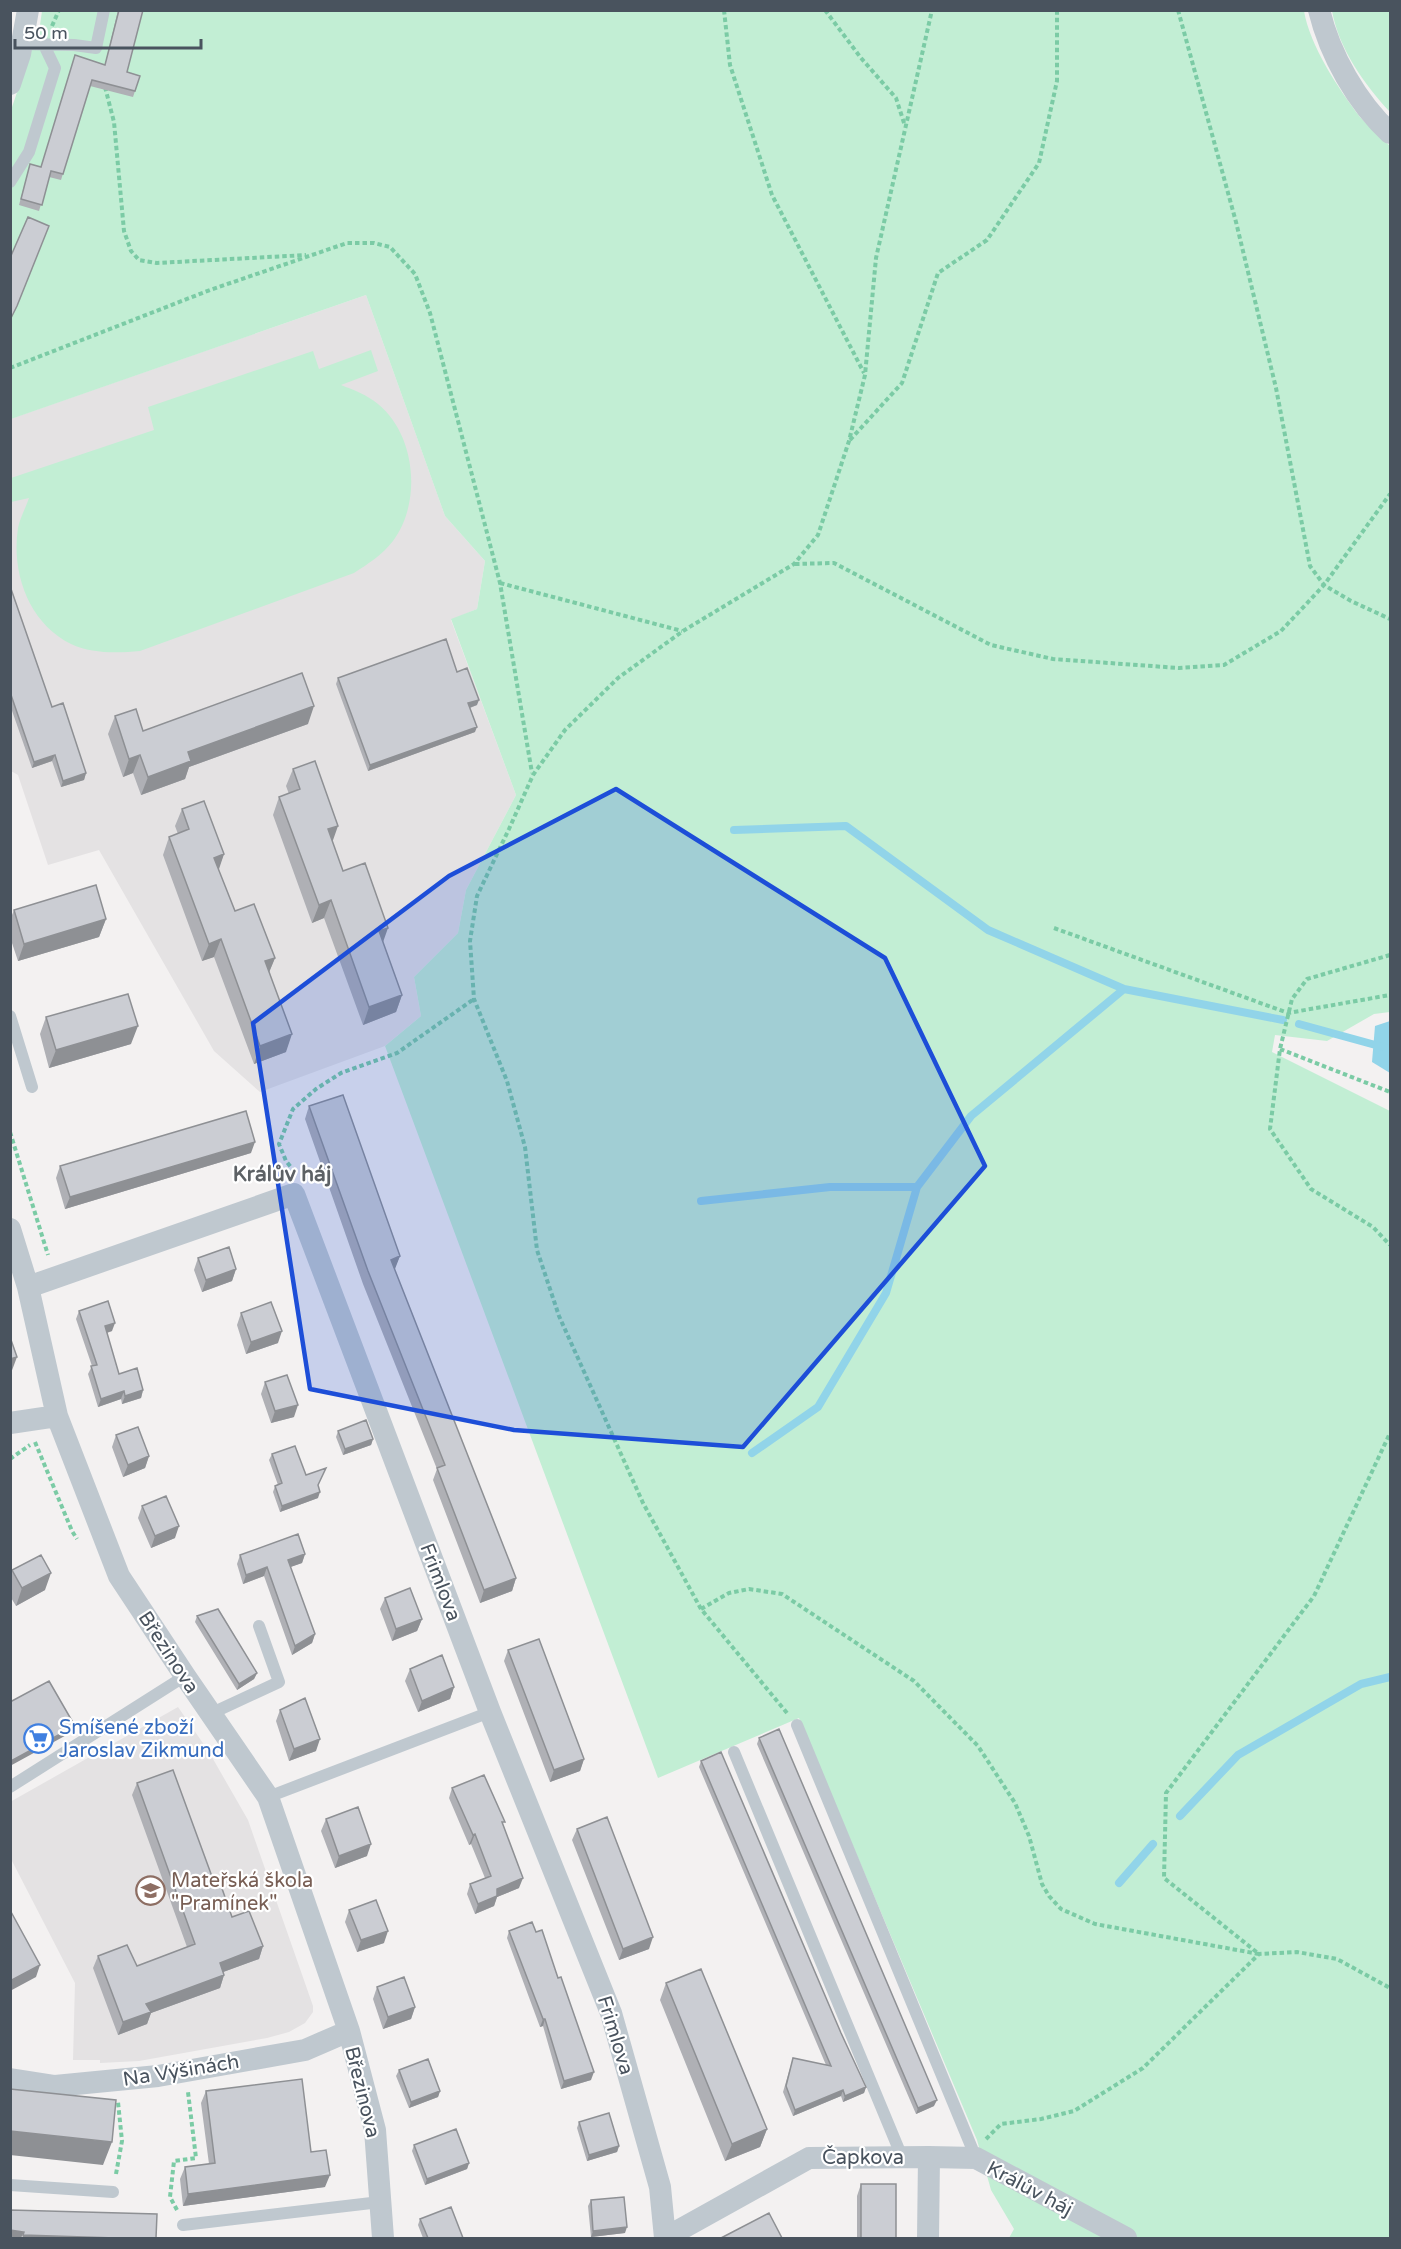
<svg xmlns="http://www.w3.org/2000/svg" width="1401" height="2249" font-family="'Varela Round',sans-serif">
<rect width="100%" height="100%" fill="#f3f1f1"/>
<path fill="#e4e2e3" d="M 366,295 L 445,516 L 485,561 L 477,609 L 451,620 L 516,795 L 466,890 L 458,933 L 414,977 L 421,1016 L 385,1046 L 260,1092 L 214,1051 L 99,850 L 48,865 L 18,775 L 11,771 L 10,419 Z
M 178,1707 L 209,1752 L 248,1820 L 313,2006 L 313,2012 L 305,2023 L 289,2032 L 267,2038 L 139,2061 L 100,2063 L 100,2060 L 73,2060 L 75,1983 L 11,1859 L 10,1802 Z"/>
<path fill="#c2eed4" d="M 42,11 L 1304,11 C 1310,46 1338,88 1360,117 C 1369,127 1381,137 1390,146 L 1390,1012 L 1374,1014 L 1327,1041 L 1275,1035 L 1272,1052 L 1390,1111 L 1390,2238 L 1009,2238 L 1014,2229 L 991,2190 L 977,2140 L 799,1718 L 658,1778 L 385,1046 L 421,1016 L 414,977 L 458,933 L 466,890 L 516,795 L 451,619 L 477,609 L 485,561 L 445,516 L 366,295 L 11,419 L 11,110 L 40,25 Z
M 1332,11 L 1390,11 L 1390,112 C 1364,84 1339,49 1332,11 Z
M 371,350 L 378,371 L 341,385 C 354,390 367,395 378,404 C 416,435 422,502 393,541 C 382,555 368,564 354,573 L 140,651 C 118,653 92,654 71,644 C 29,623 11,573 18,528 C 20,518 26,507 29,498 L 11,502 L 11,478 L 154,430 L 148,407 L 313,351 L 319,369 Z"/>
<path fill="#91d4e9" d="M 1390,1021 L 1390,1073 L 1372,1062 L 1375,1026 Z"/>
<g fill="none" stroke-linecap="round" stroke-linejoin="round">
<path stroke="#91d4e9" stroke-width="8" d="M 734,830 L 846,826 L 988,930 L 1124,989 L 1283,1020
M 1299,1024 L 1390,1049
M 701,1201 L 830,1187 L 917,1187 L 971,1116 L 1124,989
M 752,1453 L 818,1407 L 886,1293 L 917,1187
M 1180,1816 L 1238,1755 L 1361,1684 L 1390,1677
M 1119,1883 L 1153,1844"/>
<path stroke="#7bcba5" stroke-width="4" stroke-dasharray="4.5 3" stroke-linecap="butt" d="M 724,10 L 730,65 L 772,195 L 864,373
M 825,10 L 861,58 L 896,98 L 905,126
M 1178,10 L 1236,222 L 1276,388 L 1310,566 L 1324,585 L 1351,601 L 1390,619
M 52,26 L 59,10
M 105,87 L 114,122 L 124,231 L 131,251 L 139,260 L 157,263 L 306,255
M 10,368 L 210,290 L 347,243 L 374,243 L 390,247 L 415,274 L 430,313 L 500,583 L 532,773
M 850,440 L 902,383 L 938,273 L 987,240 L 1039,163 L 1057,81 L 1057,10
M 795,564 L 834,563 L 991,645 L 1053,659 L 1179,668 L 1224,665 L 1281,631 L 1324,585 L 1390,494
M 500,583 L 682,631
M 1054,928 L 1288,1013 L 1390,995
M 1390,955 L 1307,979 L 1292,999 L 1280,1049 L 1270,1129 L 1311,1189 L 1373,1227 L 1390,1245
M 1280,1049 L 1390,1092
M 10,1132 L 48,1255
M 295,1172 L 286,1161 L 279,1144 L 293,1109 L 316,1089 L 341,1073 L 397,1053 L 474,999
M 35,1442 L 72,1531 L 77,1539
M 10,1459 L 30,1445
M 701,1609 L 729,1593 L 749,1589 L 782,1594 L 914,1681 L 978,1746 L 1015,1803 L 1029,1836 L 1042,1884 L 1049,1896 L 1061,1909 L 1095,1924 L 1259,1954 L 1164,1878 L 1166,1793 L 1314,1596 L 1390,1433
M 787,1713 L 701,1609 L 643,1503 L 559,1316 L 537,1250 L 525,1147 L 507,1081 L 474,999 L 470,941 L 477,896 L 509,829 L 533,775 L 565,730 L 618,678 L 683,631 L 794,564 L 818,535 L 849,441 L 865,375 L 876,258 L 932,10
M 986,2139 L 1001,2124 L 1041,2119 L 1074,2111 L 1143,2068 L 1259,1954 L 1297,1952 L 1337,1959 L 1390,1988
M 116,2174 L 122,2141 L 118,2102
M 177,2210 L 170,2197 L 174,2161 L 196,2158 L 188,2092"/>
<path stroke="#bfc8cf" stroke-width="12" d="M 22,44 L 74,45 L 96,48 L 104,10
M 10,182 L 29,152 L 55,68 L 44,45
M 10,1016 L 32,1087
M 210,1714 L 279,1682 L 259,1626
M 797,1725 L 976,2158
M 734,1752 L 902,2157
M 10,1787 L 185,1676
M 268,1797 L 490,1712
M 10,2185 L 113,2192
M 183,2225 L 380,2202"/>
<path stroke="#bfc8cf" stroke-width="22" d="M 1319,10 C 1330,55 1357,103 1390,133
M 10,84 L 20,54 L 28,10
M 10,1229 L 28,1287 L 57,1416 L 119,1576 L 185,1676 L 268,1797 L 349,2031 L 375,2130 L 383,2238
M 28,1287 L 294,1194 L 490,1712 L 611,2013 L 660,2187 L 665,2238
M 10,1423 L 57,1416
M 10,2079 L 55,2086 L 158,2076 L 305,2050 L 349,2031
M 665,2238 L 809,2158 L 929,2157 L 976,2158 L 1126,2238
M 928,2238 L 929,2157"/>
</g>
<path fill="#afb0b5" d="M 118,10 L 143,10 L 127,72 L 140,76 L 133,97 L 90,86 L 61,180 L 49,177 L 39,211 L 19,205 L 30,164 L 41,167 L 73,61 L 105,65 Z
M 10,586 L 52,707 L 86,773 L 84,780 L 61,787 L 52,761 L 32,768 L 10,705 Z
M 457,672 L 477,705 L 470,708 L 475,732 L 368,771 L 336,684 L 338,678 Z
M 115,716 L 143,731 L 308,724 L 189,767 L 185,779 L 141,795 L 133,773 L 123,777 L 108,734 Z
M 293,769 L 332,841 L 343,871 L 383,942 L 402,995 L 396,1012 L 363,1025 L 324,918 L 312,923 L 273,815 L 279,797 L 289,794 L 286,786 Z
M 182,809 L 224,854 L 218,869 L 235,911 L 275,958 L 269,972 L 286,1052 L 254,1064 L 214,957 L 202,961 L 163,855 L 169,837 L 178,834 L 175,826 Z
M 14,910 L 106,919 L 99,937 L 18,961 L 10,937 L 10,920 Z
M 46,1017 L 131,1044 L 49,1068 L 40,1034 Z
M 309,1106 L 400,1256 L 394,1269 L 516,1578 L 512,1591 L 480,1603 L 433,1480 L 437,1469 L 363,1284 L 305,1119 Z
M 251,1153 L 65,1209 L 56,1178 L 60,1166 Z
M 198,1258 L 236,1269 L 232,1281 L 202,1292 L 194,1270 Z
M 79,1311 L 112,1331 L 107,1333 L 119,1374 L 143,1390 L 141,1398 L 122,1404 L 121,1399 L 98,1407 L 88,1374 L 92,1366 L 76,1319 Z
M 241,1313 L 278,1343 L 246,1354 L 237,1325 Z
M 265,1382 L 294,1417 L 271,1423 L 261,1394 Z
M 338,1431 L 373,1439 L 371,1445 L 343,1455 L 336,1437 Z
M 116,1435 L 149,1456 L 145,1468 L 123,1477 L 112,1447 Z
M 272,1454 L 306,1475 L 326,1468 L 318,1485 L 318,1498 L 280,1512 L 273,1492 L 275,1486 L 278,1485 L 269,1460 Z
M 142,1506 L 175,1538 L 151,1548 L 138,1518 Z
M 305,1554 L 302,1563 L 290,1567 L 315,1634 L 312,1643 L 292,1655 L 264,1576 L 243,1584 L 237,1564 L 240,1555 Z
M 12,1570 L 45,1590 L 16,1606 L 10,1596 L 10,1575 Z
M 385,1598 L 422,1619 L 417,1631 L 392,1641 L 380,1609 Z
M 197,1616 L 257,1673 L 254,1679 L 237,1690 L 195,1622 Z
M 508,1650 L 584,1759 L 580,1771 L 550,1782 L 504,1661 Z
M 410,1669 L 454,1687 L 450,1699 L 418,1712 L 405,1681 Z
M 280,1710 L 316,1751 L 289,1761 L 276,1721 Z
M 759,1738 L 934,2106 L 916,2114 L 757,1744 Z
M 701,1761 L 841,2033 L 866,2087 L 864,2093 L 843,2102 L 841,2096 L 793,2116 L 783,2092 L 793,2058 L 826,2065 L 699,1767 Z
M 137,1783 L 214,1882 L 232,1917 L 263,1946 L 259,1959 L 223,1972 L 224,1975 L 220,1988 L 151,2013 L 147,2024 L 118,2035 L 93,1968 L 98,1956 L 137,1966 L 187,1947 L 132,1795 Z
M 452,1788 L 503,1825 L 519,1888 L 497,1897 L 494,1906 L 475,1914 L 467,1894 L 470,1884 L 485,1878 L 471,1844 L 469,1845 L 449,1798 Z
M 326,1819 L 367,1856 L 335,1868 L 321,1831 Z
M 577,1829 L 649,1949 L 619,1960 L 572,1840 Z
M 349,1910 L 384,1943 L 357,1952 L 345,1922 Z
M 509,1931 L 536,1932 L 591,2080 L 561,2089 L 543,2026 L 540,2027 L 507,1938 Z
M 666,1983 L 767,2129 L 760,2147 L 725,2161 L 660,2000 Z
M 377,1987 L 415,2007 L 411,2019 L 383,2029 L 373,1999 Z
M 399,2070 L 440,2091 L 438,2097 L 409,2108 L 396,2076 Z
M 206,2091 L 311,2152 L 325,2187 L 183,2206 L 180,2179 L 185,2167 L 209,2164 L 201,2103 Z
M 579,2122 L 619,2146 L 617,2152 L 587,2161 L 577,2128 Z
M 414,2145 L 469,2163 L 467,2169 L 425,2185 L 412,2151 Z
M 861,2184 L 896,2238 L 857,2238 L 857,2196 Z
M 591,2200 L 625,2233 L 591,2237 L 588,2206 Z
M 420,2219 L 463,2238 L 423,2238 L 418,2225 Z"/>
<path fill="#8e9094" d="M 479,700 L 477,705 L 466,709 L 468,703 Z
M 314,706 L 308,724 L 189,767 L 185,779 L 141,795 L 148,777 L 188,752 Z
M 477,727 L 475,732 L 368,771 L 370,765 Z
M 55,755 L 52,761 L 32,768 L 34,762 Z
M 140,755 L 133,773 L 123,777 L 129,759 Z
M 86,773 L 84,780 L 61,787 L 63,781 Z
M 338,826 L 332,843 L 328,829 Z
M 224,854 L 218,872 L 214,858 Z
M 331,900 L 324,918 L 312,923 L 319,905 Z
M 106,919 L 99,937 L 18,961 L 24,944 Z
M 388,928 L 382,945 L 379,931 Z
M 221,939 L 214,957 L 202,961 L 209,944 Z
M 275,958 L 268,975 L 265,961 Z
M 402,995 L 396,1012 L 363,1025 L 369,1007 Z
M 138,1026 L 131,1044 L 49,1068 L 56,1050 Z
M 292,1034 L 286,1052 L 254,1064 L 260,1046 Z
M 255,1142 L 251,1153 L 65,1209 L 70,1197 Z
M 400,1256 L 395,1269 L 386,1272 L 391,1260 Z
M 236,1269 L 232,1281 L 202,1292 L 206,1280 Z
M 115,1323 L 112,1331 L 102,1334 L 105,1326 Z
M 282,1331 L 278,1343 L 246,1354 L 251,1342 Z
M 17,1357 L 11,1373 L 10,1373 L 10,1359 Z
M 143,1390 L 141,1398 L 122,1404 L 125,1396 Z
M 124,1391 L 121,1399 L 98,1407 L 101,1399 Z
M 298,1405 L 294,1417 L 271,1423 L 275,1411 Z
M 373,1439 L 371,1445 L 343,1455 L 345,1449 Z
M 149,1456 L 145,1468 L 123,1477 L 128,1465 Z
M 320,1492 L 318,1498 L 280,1512 L 282,1506 Z
M 179,1526 L 175,1538 L 151,1548 L 155,1536 Z
M 305,1554 L 302,1563 L 285,1569 L 288,1560 Z
M 267,1567 L 264,1576 L 243,1584 L 246,1575 Z
M 51,1573 L 45,1590 L 16,1606 L 22,1588 Z
M 516,1578 L 512,1591 L 480,1603 L 484,1590 Z
M 422,1619 L 417,1631 L 392,1641 L 396,1629 Z
M 315,1634 L 312,1643 L 292,1655 L 295,1646 Z
M 257,1673 L 254,1679 L 237,1690 L 239,1684 Z
M 454,1687 L 450,1699 L 418,1712 L 422,1701 Z
M 75,1726 L 72,1732 L 10,1766 L 11,1761 Z
M 320,1739 L 316,1751 L 289,1761 L 294,1749 Z
M 584,1759 L 580,1771 L 550,1782 L 554,1770 Z
M 475,1834 L 471,1844 L 469,1845 L 473,1835 Z
M 371,1844 L 367,1856 L 335,1868 L 339,1856 Z
M 523,1878 L 519,1888 L 497,1897 L 494,1906 L 475,1914 L 478,1904 L 497,1889 Z
M 388,1931 L 384,1943 L 357,1952 L 361,1940 Z
M 653,1937 L 649,1949 L 619,1960 L 623,1949 Z
M 263,1946 L 259,1959 L 215,1975 L 220,1963 Z
M 40,1965 L 36,1977 L 10,1991 L 10,1981 Z
M 224,1975 L 220,1988 L 151,2013 L 147,2024 L 118,2035 L 123,2022 L 146,2004 Z
M 415,2007 L 411,2019 L 383,2029 L 388,2017 Z
M 543,2019 L 545,2019 L 543,2026 L 540,2027 Z
M 594,2072 L 591,2080 L 561,2089 L 564,2081 Z
M 866,2087 L 864,2093 L 843,2102 L 845,2096 Z
M 843,2090 L 841,2096 L 793,2116 L 795,2110 Z
M 440,2091 L 438,2097 L 409,2108 L 411,2102 Z
M 937,2100 L 934,2106 L 916,2114 L 918,2108 Z
M 767,2129 L 760,2147 L 725,2161 L 732,2144 Z
M 10,2131 L 112,2142 L 103,2165 L 10,2155 Z
M 619,2146 L 617,2152 L 587,2161 L 589,2155 Z
M 469,2163 L 467,2169 L 425,2185 L 427,2179 Z
M 330,2175 L 325,2187 L 183,2206 L 188,2194 Z
M 627,2227 L 625,2233 L 591,2237 L 593,2231 Z
M 10,2230 L 24,2232 L 21,2238 L 10,2237 Z
M 23,2235 L 116,2238 L 22,2238 Z"/>
<path fill="#cbcdd3" stroke="#8e9094" stroke-width="1.5" d="M 119,10 L 143,10 L 127,72 L 140,76 L 135,91 L 92,80 L 63,174 L 51,171 L 42,205 L 21,199 L 30,164 L 41,167 L 75,55 L 105,65 Z
M 28,217 L 49,226 L 17,306 L 10,320 L 10,258 Z
M 10,586 L 52,707 L 63,703 L 86,773 L 63,781 L 55,755 L 34,762 L 10,692 Z
M 446,639 L 457,672 L 467,668 L 479,700 L 468,703 L 477,727 L 370,765 L 338,678 Z
M 302,673 L 314,706 L 188,752 L 191,761 L 148,777 L 140,755 L 129,759 L 115,716 L 136,709 L 143,731 Z
M 315,761 L 338,826 L 328,829 L 343,871 L 365,863 L 388,928 L 379,931 L 402,995 L 369,1007 L 331,900 L 319,905 L 279,797 L 300,789 L 293,769 Z
M 204,801 L 224,854 L 214,858 L 235,911 L 254,904 L 275,958 L 265,961 L 292,1034 L 260,1046 L 221,939 L 209,944 L 169,837 L 189,829 L 182,809 Z
M 96,885 L 106,919 L 24,944 L 14,910 Z
M 128,994 L 138,1026 L 56,1050 L 46,1017 Z
M 343,1095 L 400,1256 L 391,1260 L 516,1578 L 484,1590 L 437,1468 L 445,1465 L 368,1271 L 309,1106 Z
M 246,1111 L 255,1142 L 70,1197 L 60,1166 Z
M 229,1247 L 236,1269 L 206,1280 L 198,1258 Z
M 108,1301 L 115,1323 L 105,1326 L 119,1374 L 137,1368 L 143,1390 L 125,1396 L 124,1391 L 101,1399 L 91,1366 L 97,1365 L 79,1311 Z
M 271,1302 L 282,1331 L 251,1342 L 241,1313 Z
M 10,1337 L 17,1357 L 10,1359 Z
M 287,1375 L 298,1405 L 275,1411 L 265,1382 Z
M 366,1420 L 373,1439 L 345,1449 L 338,1431 Z
M 138,1427 L 149,1456 L 128,1465 L 116,1435 Z
M 295,1446 L 306,1475 L 326,1468 L 318,1485 L 320,1492 L 282,1506 L 275,1486 L 282,1483 L 272,1454 Z
M 166,1496 L 179,1526 L 155,1536 L 142,1506 Z
M 298,1534 L 305,1554 L 288,1560 L 315,1634 L 295,1646 L 267,1567 L 246,1575 L 240,1555 Z
M 41,1555 L 51,1573 L 22,1588 L 12,1570 Z
M 410,1588 L 422,1619 L 396,1629 L 385,1598 Z
M 218,1609 L 257,1673 L 239,1684 L 197,1616 Z
M 539,1639 L 584,1759 L 554,1770 L 508,1650 Z
M 442,1655 L 454,1687 L 422,1701 L 410,1669 Z
M 49,1681 L 75,1726 L 11,1761 L 10,1760 L 10,1702 Z
M 305,1698 L 320,1739 L 294,1749 L 280,1710 Z
M 779,1729 L 937,2100 L 918,2108 L 759,1738 Z
M 721,1752 L 841,2033 L 866,2087 L 845,2096 L 843,2090 L 795,2110 L 786,2086 L 793,2058 L 831,2066 L 701,1761 Z
M 173,1770 L 214,1882 L 219,1880 L 232,1917 L 249,1911 L 263,1946 L 220,1963 L 224,1975 L 146,2004 L 151,2012 L 123,2022 L 98,1956 L 127,1945 L 137,1966 L 195,1944 L 137,1783 Z
M 484,1775 L 505,1822 L 502,1822 L 523,1878 L 497,1889 L 497,1896 L 478,1904 L 470,1884 L 491,1876 L 475,1834 L 473,1835 L 452,1788 Z
M 358,1807 L 371,1844 L 339,1856 L 326,1819 Z
M 607,1817 L 653,1937 L 623,1949 L 577,1829 Z
M 376,1900 L 388,1931 L 361,1940 L 349,1910 Z
M 10,1910 L 40,1965 L 10,1981 Z
M 532,1922 L 536,1932 L 542,1930 L 558,1978 L 561,1977 L 594,2072 L 564,2081 L 545,2019 L 543,2019 L 509,1931 Z
M 701,1969 L 767,2129 L 732,2144 L 666,1983 Z
M 404,1977 L 415,2007 L 388,2017 L 377,1987 Z
M 428,2059 L 440,2091 L 411,2102 L 399,2070 Z
M 302,2079 L 311,2152 L 326,2150 L 330,2175 L 188,2194 L 185,2167 L 215,2163 L 206,2091 Z
M 10,2089 L 116,2100 L 112,2142 L 10,2131 Z
M 609,2113 L 619,2146 L 589,2155 L 579,2122 Z
M 456,2129 L 469,2163 L 427,2179 L 414,2145 Z
M 861,2184 L 896,2184 L 896,2238 L 861,2238 Z
M 624,2197 L 627,2227 L 593,2231 L 591,2200 Z
M 451,2207 L 463,2238 L 428,2238 L 420,2219 Z
M 10,2210 L 157,2214 L 156,2238 L 116,2238 L 23,2235 L 24,2232 L 10,2230 Z
M 769,2213 L 782,2238 L 721,2238 Z"/>
<path fill="#1d4ed8" fill-opacity="0.2" stroke="#1d4ed8" stroke-width="4.5" stroke-linejoin="round" d="M 616,789 L 885,958 L 985,1166 L 743,1447 L 514,1430 L 310,1389 L 253,1023 L 449,876 Z"/>
<defs>
<symbol id="supermarket-ring" viewBox="-11 -11 22 22"><circle r="9.5" fill="#fff" stroke="#3f7fe0" stroke-width="1.5"/><path d="M-6-5.5h2.5l.6 2H6L4.5 2H-2.5L-4.4-4H-6ZM-1.5 3.2a1.3 1.3 0 1 0 .1 0ZM3 3.2a1.3 1.3 0 1 0 .1 0Z" fill="#3f7fe0"/></symbol>
<symbol id="school-ring" viewBox="-11 -11 22 22"><circle r="9.5" fill="#fff" stroke="#8d6e63" stroke-width="1.5"/><path d="M0-5L7-2L0 1L-7-2ZM-4 1L0 2.5L4 1V4Q0 6-4 4Z" fill="#8d6e63"/></symbol>
</defs>
<g fill-rule="evenodd">
<use href="#supermarket-ring" x="22" y="1722" width="33" height="33"/>
<use href="#school-ring" x="134" y="1874" width="33" height="33"/>
</g>
<g text-anchor="middle" stroke-width="4.5" stroke-linejoin="round" paint-order="stroke">
<g font-size="20" fill="#49535e" stroke="#fff">
<text transform="translate(441 1582) rotate(69)" y="7">Frimlova</text>
<text transform="translate(169 1652) rotate(57)" y="7">Březinova</text>
<text transform="translate(616 2035) rotate(73)" y="7">Frimlova</text>
<text transform="translate(181 2070) rotate(-9)" y="7">Na Výšinách</text>
<text transform="translate(363 2092) rotate(76)" y="7">Březinova</text>
<text x="863" y="2164">Čapkova</text>
<text transform="translate(1030 2188) rotate(28)" y="7">Králův háj</text>
</g>
<g font-size="20" fill="#366cbe" stroke="#fff" text-anchor="start">
<text x="59" y="1734">Smíšené zboží<tspan x="59" dy="23">Jaroslav Zikmund</tspan></text>
</g>
<g font-size="20" fill="#785e54" stroke="#fff" text-anchor="start">
<text x="171" y="1887">Mateřská škola<tspan x="171" dy="23">"Pramínek"</tspan></text>
</g>
<g font-size="21" font-weight="bold" fill="#5d6165" stroke="#fff">
<text x="282" y="1181">Králův háj</text>
</g>
</g>
<rect width="1401" height="2249" fill="none" stroke="#49535e" stroke-width="24"/>
<path d="M15 39v9h186v-9" fill="none" stroke="#49535e" stroke-width="3"/>
<text x="24" y="39" font-size="18" fill="#49535e" stroke="#ffffff" stroke-width="4.5" paint-order="stroke">50 m</text>
</svg>
